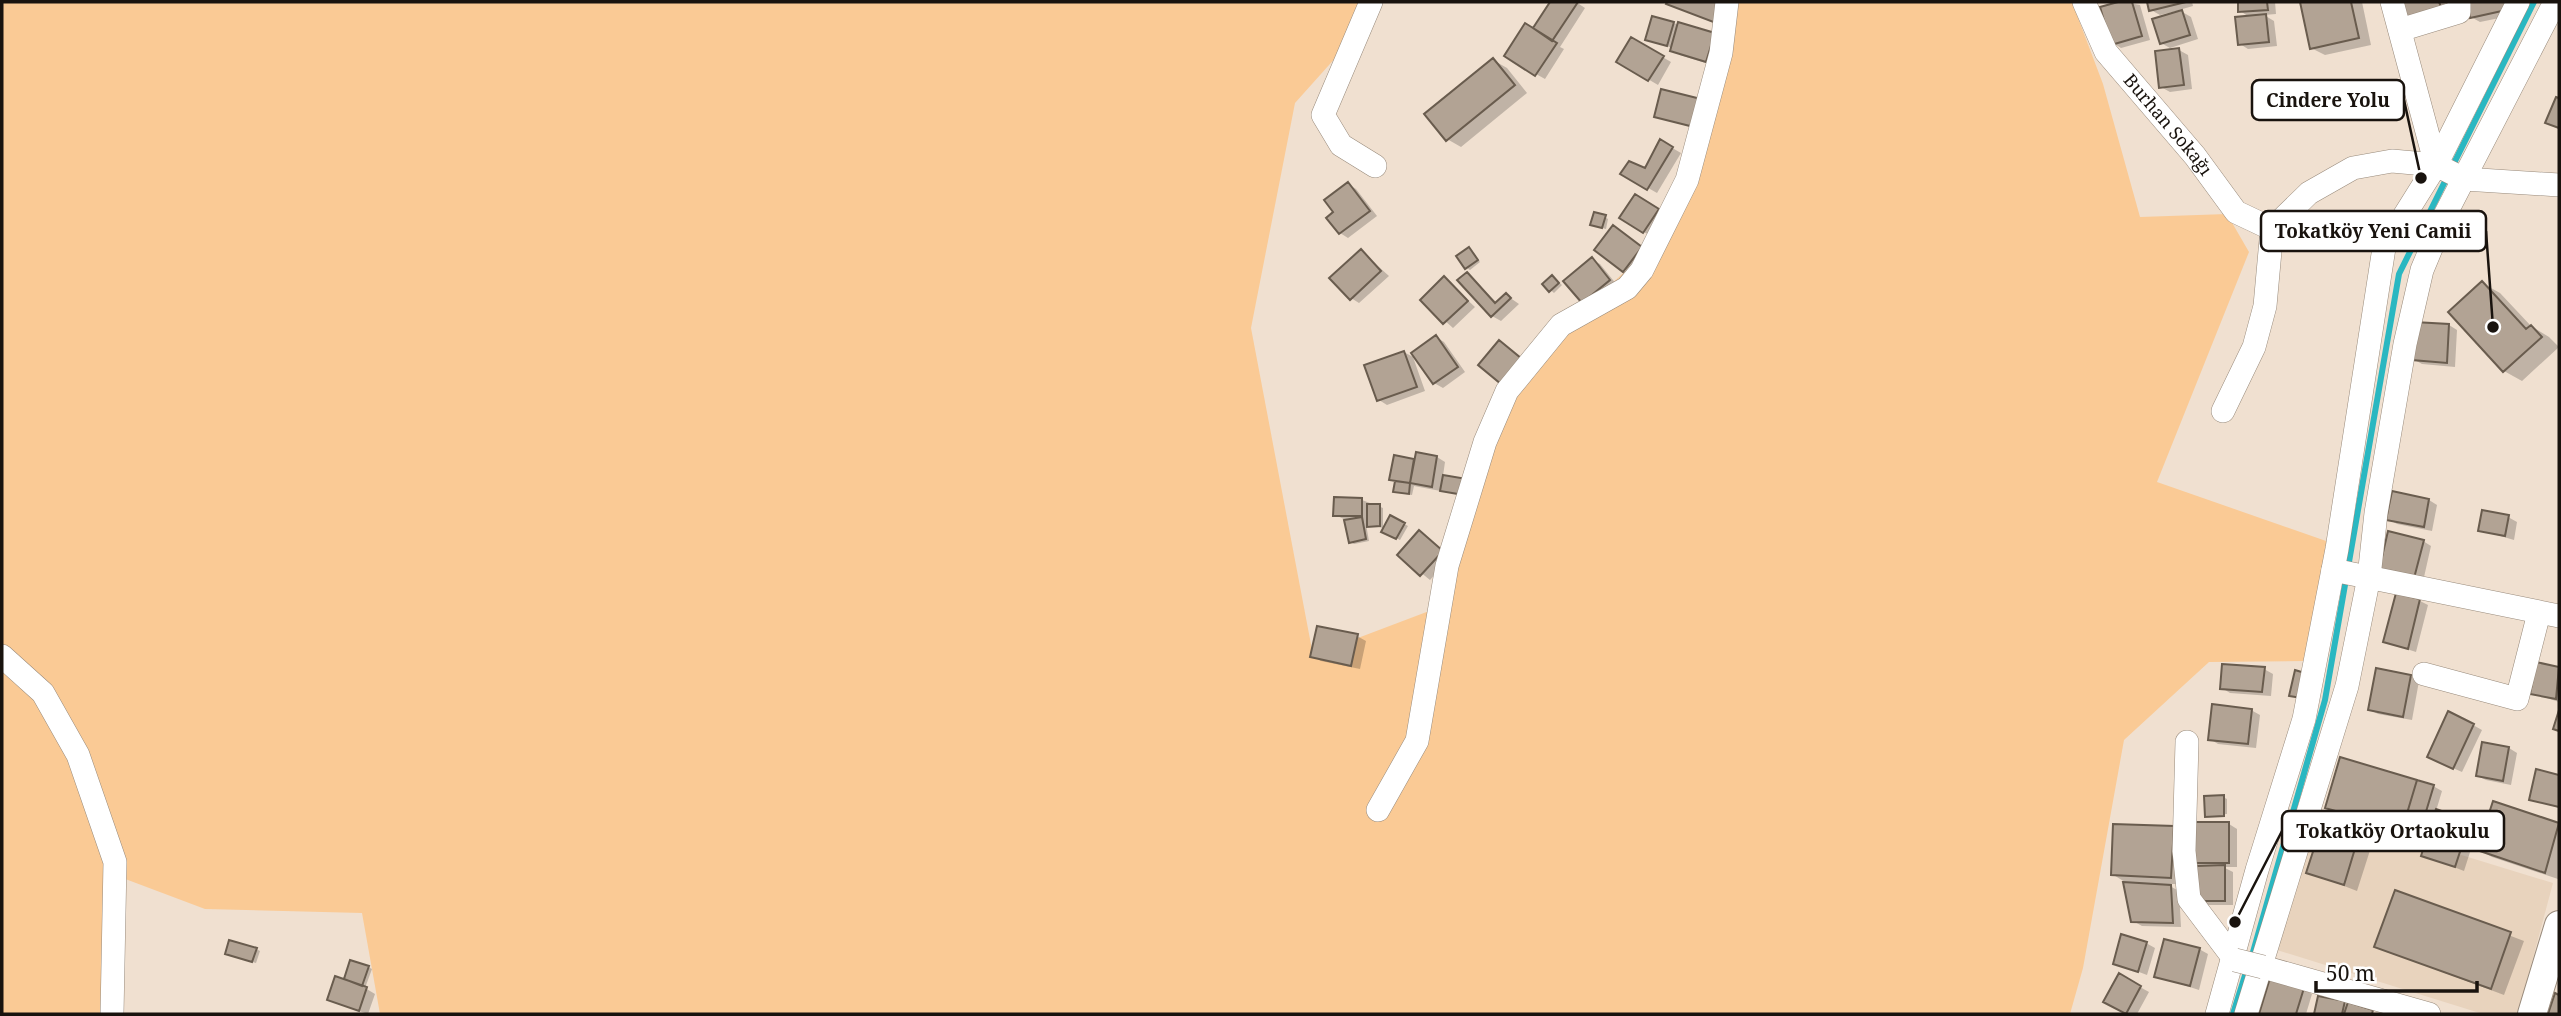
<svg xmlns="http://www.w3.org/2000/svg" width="2561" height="1016" font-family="'Noto Serif',serif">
<rect width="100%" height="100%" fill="#f0e0d0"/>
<path fill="#e8d3bd" d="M 2318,811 L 2553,883 L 2518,1014 L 2483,1014 L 2277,950 Z"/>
<path fill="#faca95" d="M 2,2 L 1362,2 L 1355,36 L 1295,103 L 1251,328 L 1313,655 L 1445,605 L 1515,373 L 1659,240 L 1731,2 L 2072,2 L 2103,84 L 2140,217 L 2227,214 L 2249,252 L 2157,482 L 2329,542 L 2305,661 L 2209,662 L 2124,740 L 2083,968 L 2070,1014 L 380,1014 L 362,913 L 205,909 L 120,877 L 105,1014 L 2,1014 Z"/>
<path fill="#0003" d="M 1552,2 L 1576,2 L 1585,8 L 1560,47 L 1564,49 L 1545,79 L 1536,74 L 1534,30 Z
M 2124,2 L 2140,5 L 2150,40 L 2121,48 L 2113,43 L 2102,8 Z
M 2149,2 L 2192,2 L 2193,6 L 2179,10 L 2191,17 L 2198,39 L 2170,48 L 2161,43 L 2177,11 L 2160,15 L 2151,10 Z
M 2239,2 L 2275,2 L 2276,14 L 2264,15 L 2274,21 L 2277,46 L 2248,49 L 2240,44 L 2251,18 L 2240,11 Z
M 2302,2 L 2362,2 L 2371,45 L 2325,55 L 2311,48 Z
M 2398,2 L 2444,2 L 2451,15 Z
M 2468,2 L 2516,2 L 2519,14 L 2480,22 L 2471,17 Z
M 1673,23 L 1714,34 L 1715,66 L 1680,55 L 1672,48 L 1647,39 Z
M 1632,39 L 1671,62 L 1658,85 L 1619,62 Z
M 2179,50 L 2188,55 L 2192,89 L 2170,92 L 2161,87 Z
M 1493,60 L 1507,68 L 1527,93 L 1461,147 L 1447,139 Z
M 1663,91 L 1703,131 L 1656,116 Z
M 1660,141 L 1681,153 L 1657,193 L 1622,173 L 1646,170 Z
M 1348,184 L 1356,189 L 1377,216 L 1348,238 L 1340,233 L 1336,213 Z
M 1644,201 L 1666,215 L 1652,237 L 1644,232 Z
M 1605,217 L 1608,219 L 1606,229 L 1596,226 Z
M 1613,228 L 1649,253 L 1633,275 L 1596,250 Z
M 1469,249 L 1480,262 L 1470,270 L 1467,268 Z
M 1361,251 L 1389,276 L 1359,303 L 1351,298 Z
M 1592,260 L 1600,264 L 1617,285 L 1591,306 Z
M 1467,274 L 1497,303 L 1506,295 L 1519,304 L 1501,321 L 1492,316 Z
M 1552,277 L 1562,285 L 1554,293 L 1544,284 Z
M 1444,278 L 1475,307 L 1453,328 L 1422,300 Z
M 2482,283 L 2500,293 L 2531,326 L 2549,337 L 2559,347 L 2522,381 L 2504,371 Z
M 2449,325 L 2457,330 L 2455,367 L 2422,364 L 2413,359 Z
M 1436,337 L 1444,342 L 1465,372 L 1443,388 L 1434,383 Z
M 1404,352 L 1413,357 L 1425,391 L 1387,405 L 1379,400 Z
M 1395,457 L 1416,461 L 1437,457 L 1445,462 L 1443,476 L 1467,496 L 1414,486 L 1412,495 L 1399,493 L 1395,491 L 1396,482 L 1391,479 Z
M 1362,500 L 1383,508 L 1383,528 L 1366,524 L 1369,541 L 1354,544 L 1350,542 L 1346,520 L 1335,515 Z
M 2429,500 L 2437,505 L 2432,531 L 2397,524 L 2388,519 Z
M 1391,517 L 1408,526 L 1400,540 L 1383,531 Z
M 2508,517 L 2517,522 L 2514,540 L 2480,530 Z
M 1420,532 L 1451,556 L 1430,580 L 1399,555 Z
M 2423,541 L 2431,546 L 2422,586 L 2388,578 Z
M 2420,601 L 2428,605 L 2416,652 L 2385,642 Z
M 1357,636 L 1366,641 L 1360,669 L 1321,661 L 1312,656 Z
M 2538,664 L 2559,668 L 2559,702 L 2532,693 Z
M 2264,669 L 2273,674 L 2271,696 L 2230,693 L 2222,688 Z
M 2410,676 L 2419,681 L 2412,720 L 2378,714 L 2370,710 Z
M 2251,710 L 2260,715 L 2256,748 L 2218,744 L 2210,739 Z
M 2473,725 L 2482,730 L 2462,772 L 2437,761 Z
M 2483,744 L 2509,748 L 2517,753 L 2511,785 L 2486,780 L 2478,776 Z
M 2538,771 L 2559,776 L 2559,808 L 2531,799 Z
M 2433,786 L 2442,791 L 2436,811 L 2478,827 L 2464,871 L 2423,855 L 2428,839 L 2340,814 L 2327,807 Z
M 2223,797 L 2227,799 L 2227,814 L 2208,815 Z
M 2494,804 L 2559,825 L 2558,879 L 2492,857 L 2479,850 Z
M 2324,823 L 2373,841 L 2357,891 L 2308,872 Z
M 2229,824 L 2237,829 L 2237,867 L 2223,867 L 2233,872 L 2233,905 L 2206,905 L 2198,900 L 2203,868 L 2192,862 Z
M 2173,828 L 2184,884 L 2166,884 L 2179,891 L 2181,927 L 2142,926 L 2133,921 L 2125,882 L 2112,874 Z
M 2396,892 L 2524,941 L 2504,995 L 2376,947 Z
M 2146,943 L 2155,948 L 2147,975 L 2115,963 Z
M 256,949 L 260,951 L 256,963 L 231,956 Z
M 2199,949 L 2208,954 L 2199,990 L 2156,976 Z
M 368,967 L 372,969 L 365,988 L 375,994 L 368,1014 L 338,1004 Z
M 2120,976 L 2149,992 L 2137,1014 L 2129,1014 L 2106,1001 Z
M 2303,989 L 2312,994 L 2306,1014 L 2261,1014 Z
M 2320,998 L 2344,1003 L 2376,1014 L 2316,1014 Z"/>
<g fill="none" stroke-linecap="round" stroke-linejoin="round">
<path stroke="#2ab7c1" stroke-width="6" d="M 2251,959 L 2325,700 L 2399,274 L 2534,2
M 2233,1014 L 2247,969"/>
</g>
<path fill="#b2a394" stroke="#695c4e" stroke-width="2" d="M 1550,2 L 1578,2 L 1552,41 L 1533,28 Z
M 1667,2 L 1724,2 L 1716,23 L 1666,4 Z
M 2118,2 L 2132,2 L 2142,36 L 2111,45 L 2100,7 Z
M 2147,2 L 2186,2 L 2149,11 Z
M 2238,2 L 2267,2 L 2268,10 L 2238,12 Z
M 2300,2 L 2351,2 L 2359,38 L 2310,49 Z
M 2396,2 L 2439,2 L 2443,11 L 2406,26 Z
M 2466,2 L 2509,2 L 2511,9 L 2470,18 Z
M 2182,10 L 2190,35 L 2160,44 L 2152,19 Z
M 2266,14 L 2269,42 L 2238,45 L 2235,17 Z
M 1652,16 L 1674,22 L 1667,46 L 1645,40 Z
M 1678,22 L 1715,33 L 1706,62 L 1670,51 Z
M 1525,23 L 1557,43 L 1535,76 L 1504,56 Z
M 1631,37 L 1664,56 L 1648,81 L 1616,62 Z
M 2179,48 L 2184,85 L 2159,88 L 2155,51 Z
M 1493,58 L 1515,85 L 1446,141 L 1424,114 Z
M 1661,89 L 1701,99 L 1694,127 L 1654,117 Z
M 2556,97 L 2559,98 L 2559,128 L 2545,123 Z
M 1660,139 L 1673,147 L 1647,190 L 1620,174 L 1629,161 L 1645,168 Z
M 1348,182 L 1370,211 L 1339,234 L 1326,218 L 1333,212 L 1324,200 Z
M 1635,194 L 1659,209 L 1643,233 L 1619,218 Z
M 1594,212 L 1606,215 L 1602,228 L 1590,225 Z
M 1613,225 L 1642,247 L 1623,272 L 1594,250 Z
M 1469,247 L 1478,260 L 1465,269 L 1456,256 Z
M 1361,249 L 1381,271 L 1350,300 L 1329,278 Z
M 1592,257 L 1610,280 L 1582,303 L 1563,281 Z
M 1467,272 L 1495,303 L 1506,293 L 1511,298 L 1491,317 L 1457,280 Z
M 1552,275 L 1559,283 L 1549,292 L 1542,284 Z
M 1444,276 L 1468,301 L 1443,324 L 1420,300 Z
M 2482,281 L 2526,329 L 2531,325 L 2542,337 L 2503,372 L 2448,312 Z
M 2414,322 L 2449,324 L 2447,363 L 2412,360 Z
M 1436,335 L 1458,367 L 1433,384 L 1411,353 Z
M 1499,340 L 1522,359 L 1501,384 L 1478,365 Z
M 1404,351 L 1417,387 L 1377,401 L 1364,365 Z
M 1416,452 L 1437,456 L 1432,487 L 1410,483 Z
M 1394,455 L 1414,459 L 1410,483 L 1389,480 Z
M 1443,475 L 1467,479 L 1464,495 L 1440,491 Z
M 1395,481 L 1410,483 L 1409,494 L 1393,492 Z
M 2392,491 L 2429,499 L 2424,527 L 2386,520 Z
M 1334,497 L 1362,498 L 1362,516 L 1333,516 Z
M 1367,504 L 1380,504 L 1380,526 L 1367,527 Z
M 2482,510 L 2509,515 L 2505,536 L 2478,531 Z
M 1390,515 L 1405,523 L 1396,539 L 1381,532 Z
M 1362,517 L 1366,539 L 1349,543 L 1344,520 Z
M 1419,530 L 1443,551 L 1420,576 L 1397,555 Z
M 2388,531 L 2424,540 L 2413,582 L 2378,574 Z
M 2396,593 L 2420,599 L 2408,649 L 2383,642 Z
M 1317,626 L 1358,634 L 1351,666 L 1310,657 Z
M 2536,662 L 2559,667 L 2556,699 L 2530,694 Z
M 2222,664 L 2265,667 L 2262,692 L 2220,689 Z
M 2376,668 L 2411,675 L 2403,717 L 2368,710 Z
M 2295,670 L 2308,674 L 2302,698 L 2289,696 Z
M 2212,704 L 2252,709 L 2248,744 L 2208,740 Z
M 2559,710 L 2559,731 L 2553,729 Z
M 2448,711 L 2474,724 L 2453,769 L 2427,757 Z
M 2482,742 L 2509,747 L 2503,781 L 2476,776 Z
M 2340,757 L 2417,780 L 2402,830 L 2325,808 Z
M 2536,769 L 2559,775 L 2559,807 L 2529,800 Z
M 2417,780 L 2434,785 L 2419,835 L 2402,830 Z
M 2224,795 L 2224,816 L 2205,817 L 2204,796 Z
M 2493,801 L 2559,823 L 2545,873 L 2477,850 Z
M 2436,809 L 2470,821 L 2455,867 L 2421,856 Z
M 2323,821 L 2360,832 L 2344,885 L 2306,873 Z
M 2191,822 L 2229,822 L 2229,863 L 2190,863 Z
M 2113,824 L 2174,826 L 2171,878 L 2111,875 Z
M 2225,865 L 2225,901 L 2196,901 L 2196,866 Z
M 2123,882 L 2171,885 L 2173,923 L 2131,922 Z
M 2395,890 L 2511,932 L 2491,989 L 2374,947 Z
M 2121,934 L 2147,942 L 2138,972 L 2113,964 Z
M 2164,939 L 2200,948 L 2190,986 L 2154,977 Z
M 229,940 L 257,948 L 252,962 L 225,954 Z
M 350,960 L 369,966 L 362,986 L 344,979 Z
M 2119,973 L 2141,986 L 2126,1014 L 2103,1002 Z
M 335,976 L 367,987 L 359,1011 L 327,1000 Z
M 2270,978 L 2304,988 L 2296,1014 L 2259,1014 Z
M 2555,993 L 2559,995 L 2559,1014 L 2548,1014 Z
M 2318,996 L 2345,1001 L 2342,1014 L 2314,1014 Z
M 2348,1002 L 2373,1010 L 2372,1014 L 2344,1014 Z"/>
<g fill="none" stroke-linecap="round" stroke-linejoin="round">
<defs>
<g id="minor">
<path d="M 1371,2 L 1323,115 L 1341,145 L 1375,166"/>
<path id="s1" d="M 2084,2 L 2106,52 L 2195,156 L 2236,212 L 2272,229"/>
<path d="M 2392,2 L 2436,165"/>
<path d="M 2400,30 L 2459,12 L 2459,2"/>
<path d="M 2223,411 L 2254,347 L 2265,306 L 2272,229 L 2309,193 L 2353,168 L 2392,161 L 2436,165 L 2464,179 L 2559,185"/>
<path d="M 2333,570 L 2559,616"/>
<path d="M 2,656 L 43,693 L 78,755 L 115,862 L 112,1014"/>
<path d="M 2424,674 L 2517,699 L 2539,613"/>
<path d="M 2187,742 L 2184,851 L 2189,899 L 2235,960"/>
<path d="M 1378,810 L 1417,741 L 1447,566 L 1485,442 L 1507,391 L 1561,325 L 1627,288 L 1642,270 L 1687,180 L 1721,53 L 1727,2"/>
<path d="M 2263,967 L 2429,1014"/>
<path d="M 2217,1014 L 2257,870 L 2304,719 L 2337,549 L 2384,248 L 2436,165 L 2518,2"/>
<path d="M 2246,1014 L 2347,686 L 2369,577 L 2376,513 L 2405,344 L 2422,270 L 2445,215 L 2555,2"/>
</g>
<path id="tertiary" d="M 2532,1014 L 2559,925"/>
</defs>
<use href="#minor" stroke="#988a7b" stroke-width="24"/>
<use href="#tertiary" stroke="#988a7b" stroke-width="30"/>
<use href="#minor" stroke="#fff" stroke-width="23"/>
<use href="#tertiary" stroke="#fff" stroke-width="28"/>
<defs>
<path id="minor-bridge" d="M 2235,960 L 2263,967"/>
</defs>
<use href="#minor-bridge" stroke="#988a7b" stroke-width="24" stroke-linecap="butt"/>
<use href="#minor-bridge" stroke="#fff" stroke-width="23"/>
</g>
<g text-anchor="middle" stroke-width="5" stroke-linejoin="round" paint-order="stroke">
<g font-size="18" fill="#19130e" stroke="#fff">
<text dy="6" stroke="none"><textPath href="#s1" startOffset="150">Burhan Sokağı</textPath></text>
</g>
</g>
<path fill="none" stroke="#19130e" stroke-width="2.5" d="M2421 178L2404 100M2493 327L2486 231M2235 922L2282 831"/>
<g fill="#19130e" stroke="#fff" stroke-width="2.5">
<circle cx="2421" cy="178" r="7"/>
<circle cx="2493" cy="327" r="7"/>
<circle cx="2235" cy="922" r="7"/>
</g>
<g fill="#fff" stroke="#19130e" stroke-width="2.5">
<rect x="2252" y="80" width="152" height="40" rx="7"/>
<rect x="2261" y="211" width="225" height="40" rx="7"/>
<rect x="2282" y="811" width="222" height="40" rx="7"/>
</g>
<g font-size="19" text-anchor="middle" font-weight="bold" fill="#19130e">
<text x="2328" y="107">Cindere Yolu</text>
<text x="2373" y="238">Tokatköy Yeni Camii</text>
<text x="2393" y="838">Tokatköy Ortaokulu</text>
</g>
<rect width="2561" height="1016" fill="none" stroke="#19130e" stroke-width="7"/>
<path d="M2316 981v10h161v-10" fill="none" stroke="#19130e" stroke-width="3.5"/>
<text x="2326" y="981" font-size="21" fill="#19130e" stroke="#ffffff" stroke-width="5" paint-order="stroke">50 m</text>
</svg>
